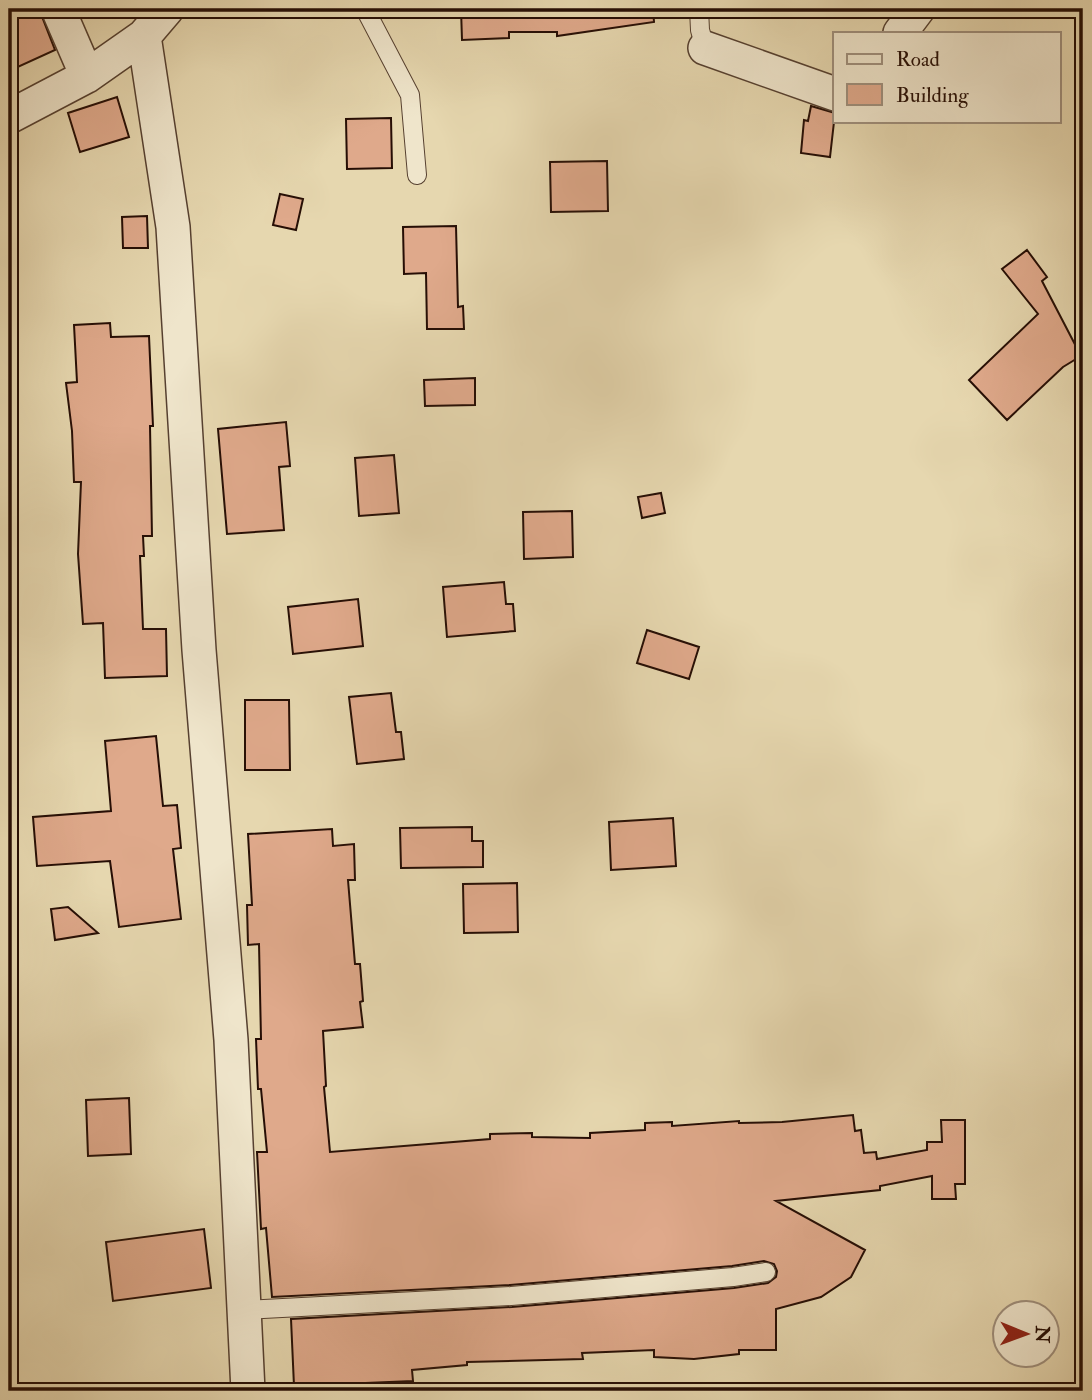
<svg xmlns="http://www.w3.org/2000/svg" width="1092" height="1400" font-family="'IM FELL Double Pica',serif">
<rect width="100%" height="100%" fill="#e6d7af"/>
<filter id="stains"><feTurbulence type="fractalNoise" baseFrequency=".00286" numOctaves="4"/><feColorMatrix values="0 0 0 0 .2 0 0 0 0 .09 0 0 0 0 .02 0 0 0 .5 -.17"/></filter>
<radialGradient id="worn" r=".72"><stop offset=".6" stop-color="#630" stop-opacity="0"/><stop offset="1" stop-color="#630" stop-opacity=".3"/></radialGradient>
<path fill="#dfa98b" stroke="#260e05" stroke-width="2" d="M 19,9 L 39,9 L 55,50 L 9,71 L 9,14 Z
M 461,9 L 653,9 L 654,22 L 557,36 L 557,32 L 509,32 L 509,38 L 462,40 Z
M 117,97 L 129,137 L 80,152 L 68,113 Z
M 811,106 L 835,113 L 830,157 L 801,153 L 804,120 L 808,121 Z
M 391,118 L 392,168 L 347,169 L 346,119 Z
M 607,161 L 608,211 L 551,212 L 550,162 Z
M 280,194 L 303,199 L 296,230 L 273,225 Z
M 147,216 L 148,248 L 123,248 L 122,217 Z
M 456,226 L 458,307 L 463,306 L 464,329 L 427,329 L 426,273 L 404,274 L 403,227 Z
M 1027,250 L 1047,277 L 1042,281 L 1081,356 L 1063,367 L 1007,420 L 969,380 L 1038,314 L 1002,269 Z
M 110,323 L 111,337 L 149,336 L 153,426 L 150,426 L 152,536 L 143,536 L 144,556 L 140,556 L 143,629 L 166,629 L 167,676 L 105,678 L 103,623 L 83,624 L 78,554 L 81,482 L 74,482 L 72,431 L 66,383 L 77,382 L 74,325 Z
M 475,378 L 475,405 L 425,406 L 424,380 Z
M 286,422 L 290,466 L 279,467 L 284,530 L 227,534 L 218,429 Z
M 394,455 L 399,513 L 359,516 L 355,458 Z
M 661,493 L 665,513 L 642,518 L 638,497 Z
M 572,511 L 573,557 L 524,559 L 523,512 Z
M 504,582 L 506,604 L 513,604 L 515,631 L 447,637 L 443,587 Z
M 358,599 L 363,646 L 293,654 L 288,607 Z
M 647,630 L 699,647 L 689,679 L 637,663 Z
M 391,693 L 396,732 L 401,732 L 404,759 L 357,764 L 349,697 Z
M 245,700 L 289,700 L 290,770 L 245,770 Z
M 156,736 L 163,806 L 177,805 L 181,848 L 173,849 L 181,919 L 119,927 L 110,861 L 37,866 L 33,817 L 111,811 L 105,741 Z
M 673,818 L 676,866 L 611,870 L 609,822 Z
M 472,827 L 472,841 L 483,841 L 483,867 L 401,868 L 400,828 Z
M 332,829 L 333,846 L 354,844 L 355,880 L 348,880 L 355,964 L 360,964 L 363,1001 L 360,1002 L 363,1027 L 323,1031 L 326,1086 L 324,1087 L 330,1152 L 490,1139 L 490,1134 L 532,1133 L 532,1137 L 590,1138 L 590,1133 L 645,1130 L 645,1123 L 672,1122 L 672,1126 L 739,1121 L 739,1123 L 782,1122 L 853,1115 L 855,1131 L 861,1130 L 864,1153 L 876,1152 L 877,1159 L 927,1150 L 927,1142 L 942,1142 L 941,1120 L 965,1120 L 965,1184 L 955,1184 L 956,1199 L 932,1199 L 932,1176 L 880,1186 L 880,1190 L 776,1201 L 865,1250 L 851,1277 L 821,1297 L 776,1309 L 776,1350 L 739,1350 L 739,1354 L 694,1359 L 654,1357 L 654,1350 L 582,1353 L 583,1359 L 467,1362 L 467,1365 L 412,1370 L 413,1381 L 294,1386 L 291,1319 L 512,1307 L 734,1288 L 768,1283 L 776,1277 L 777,1271 L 774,1264 L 764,1261 L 732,1266 L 510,1285 L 272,1297 L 266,1228 L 261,1229 L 257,1152 L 267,1152 L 261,1089 L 258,1089 L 256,1039 L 261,1039 L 259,944 L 248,945 L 247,905 L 252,905 L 248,834 Z
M 517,883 L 518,932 L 464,933 L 463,884 Z
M 68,907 L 98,933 L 55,940 L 51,909 Z
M 129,1098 L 131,1154 L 88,1156 L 86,1100 Z
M 204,1229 L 211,1288 L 113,1301 L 106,1242 Z"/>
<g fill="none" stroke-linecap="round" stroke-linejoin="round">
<defs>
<path id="lane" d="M 365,9 L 410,95 L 417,175
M 699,9 L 700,30 L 705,48
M 244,1310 L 511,1296 L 733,1277 L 766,1272"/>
<path id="street" d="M 58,9 L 87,76
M 900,33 L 918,9
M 144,36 L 173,227 L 199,650 L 231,1040 L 248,1391
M 705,48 L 835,94
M 9,117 L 87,76 L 144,36 L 167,9"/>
</defs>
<use href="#lane" stroke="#564030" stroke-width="20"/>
<use href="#street" stroke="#564030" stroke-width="36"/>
<use href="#lane" stroke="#efe5cb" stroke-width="18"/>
<use href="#street" stroke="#efe5cb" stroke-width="33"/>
</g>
<rect width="1092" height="1400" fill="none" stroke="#e6d7af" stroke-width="35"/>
<rect x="10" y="10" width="1071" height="1379" fill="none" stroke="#260e05" stroke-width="3.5"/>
<rect x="18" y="18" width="1057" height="1365" fill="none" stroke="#260e05" stroke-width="2"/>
<rect x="833" y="32" width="228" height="91" fill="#efe5cb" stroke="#9f8f7c" stroke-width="2"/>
<rect x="847" y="54" width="35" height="10" fill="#efe5cb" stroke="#9f8f7c" stroke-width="2"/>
<text x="896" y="66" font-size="21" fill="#260e05">Road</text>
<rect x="847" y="84" width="35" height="21" fill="#dfa98b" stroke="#9f8f7c" stroke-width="2"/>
<text x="896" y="102" font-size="21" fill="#260e05">Building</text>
<g transform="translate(1026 1334) rotate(91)"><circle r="33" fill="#efe5cb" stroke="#9f8f7c" stroke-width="2"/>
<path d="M0-5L12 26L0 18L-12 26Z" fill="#8f2418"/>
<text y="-10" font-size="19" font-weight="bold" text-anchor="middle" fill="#260e05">N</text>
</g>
<rect width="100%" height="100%" filter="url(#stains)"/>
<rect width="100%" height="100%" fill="url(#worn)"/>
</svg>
